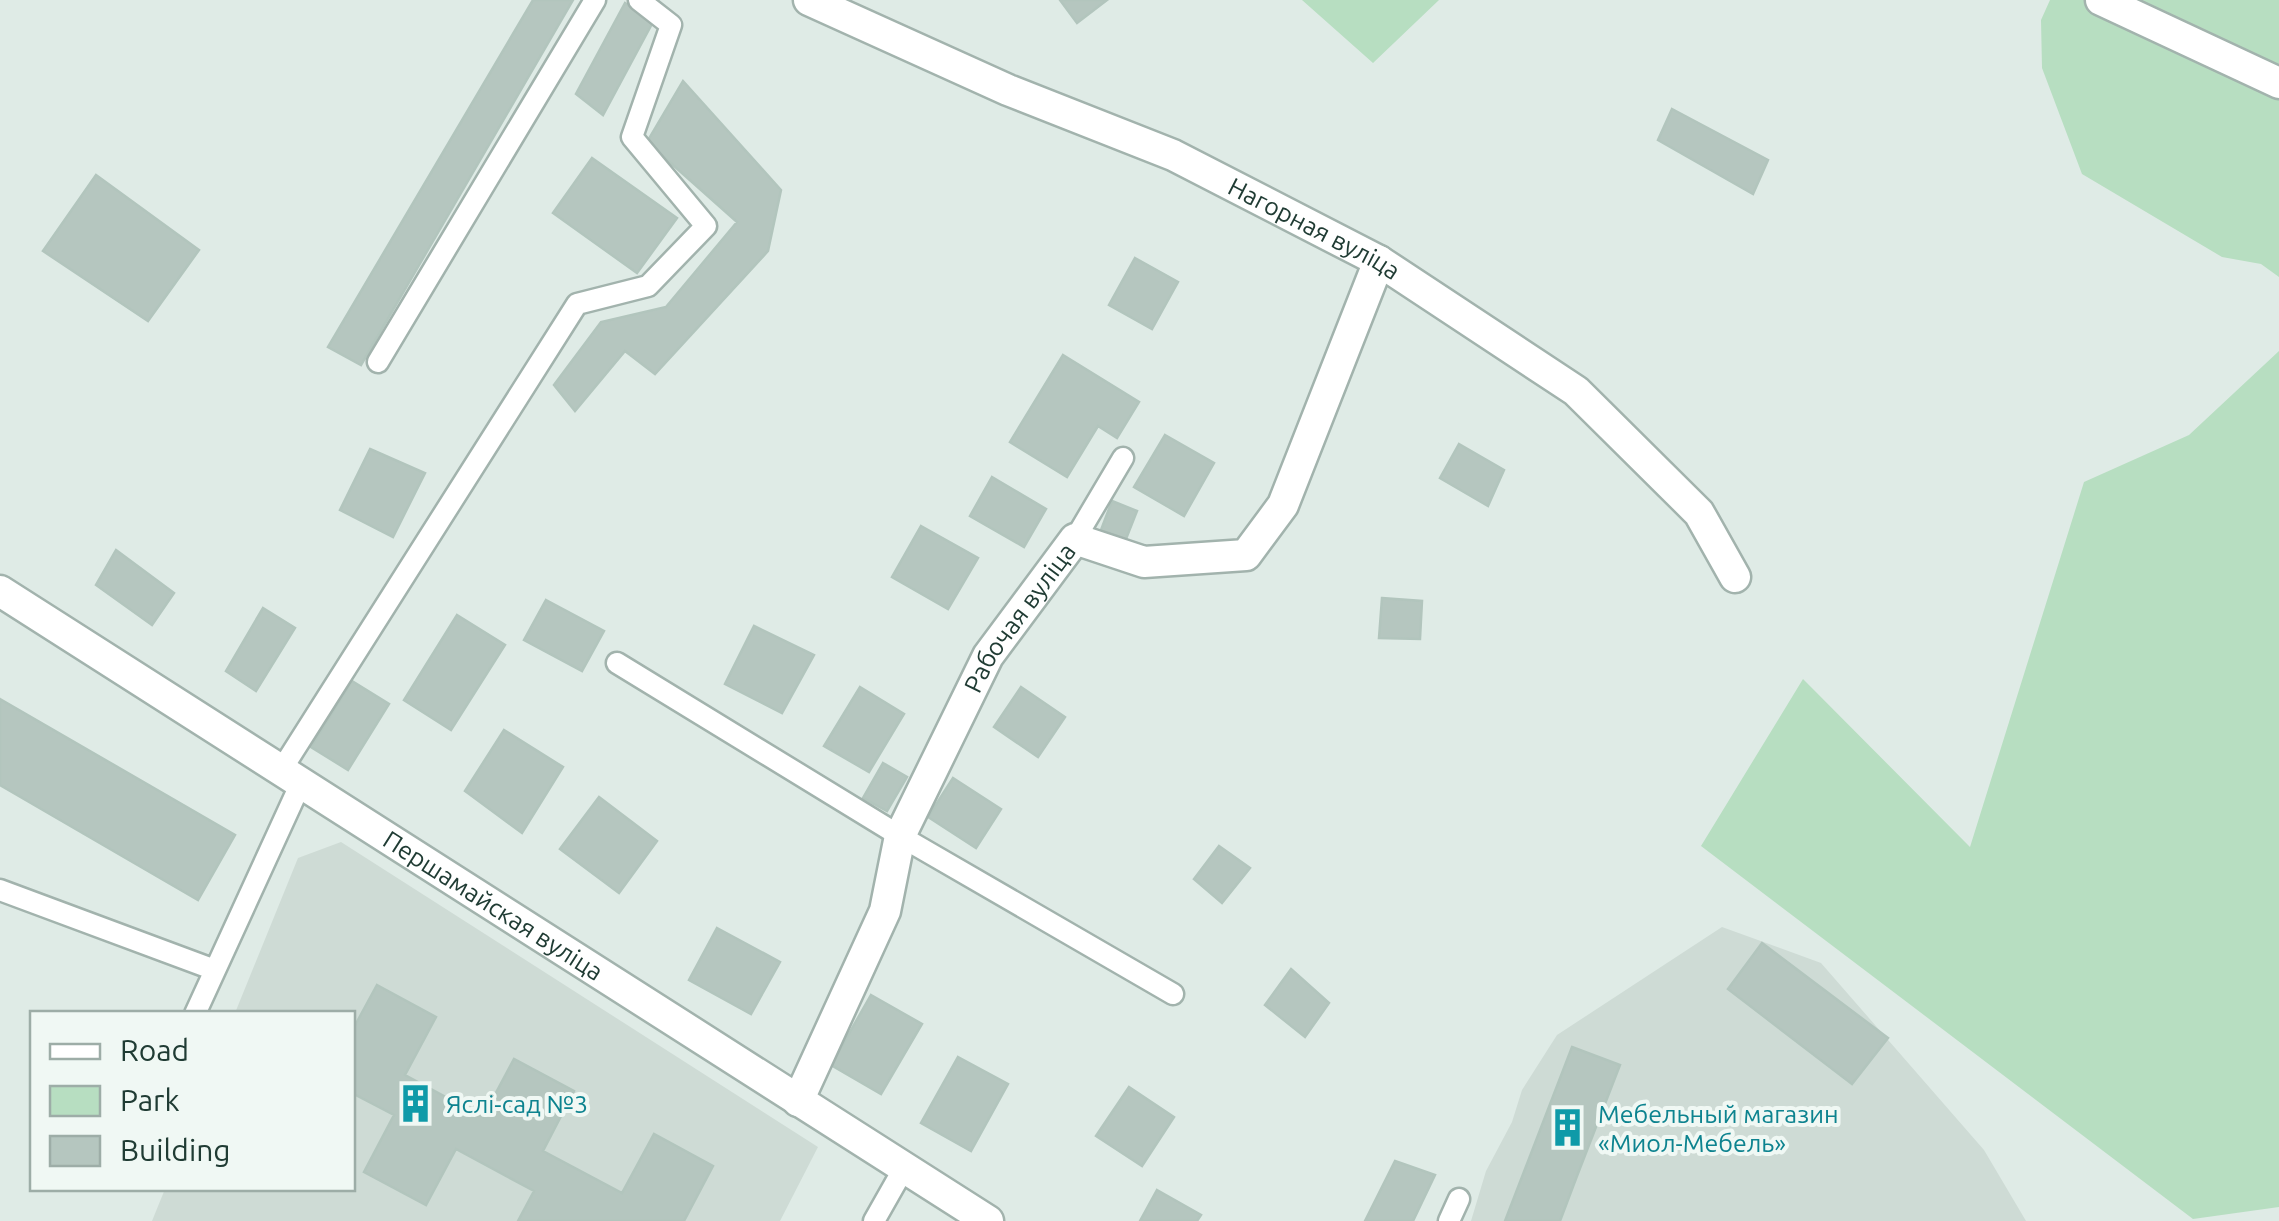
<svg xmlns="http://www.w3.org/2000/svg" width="2279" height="1221" font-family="Ubuntu,sans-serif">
<rect width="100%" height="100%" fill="#dfebe6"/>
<path fill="#cedbd5" d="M 341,842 L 818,1147 L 780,1221 L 152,1221 L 165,1189 L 352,1188 L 352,1014 L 235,1013 L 298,858 Z
M 1722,927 L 1821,963 L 1984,1150 L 2026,1221 L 1471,1221 L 1486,1171 L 1512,1122 L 1522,1090 L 1557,1035 Z"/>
<path fill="#b7dec1" d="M 1302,0 L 1439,0 L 1373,63 Z
M 2050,0 L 2279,0 L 2279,277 L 2261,264 L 2222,257 L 2082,174 L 2042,68 L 2041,20 Z
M 2279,351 L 2279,1207 L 2193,1219 L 1701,846 L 1803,679 L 1970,847 L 2084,482 L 2189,435 Z"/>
<path fill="#b5c6bf" stroke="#b2c5bd" stroke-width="2.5" d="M 533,0 L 573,0 L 361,365 L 328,347 Z
M 1060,0 L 1107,0 L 1077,23 Z
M 625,3 L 653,22 L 603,115 L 576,94 Z
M 683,81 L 781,190 L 768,251 L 655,374 L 625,351 L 575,411 L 554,385 L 601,322 L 666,307 L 737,222 L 647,142 Z
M 1672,109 L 1768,160 L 1753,194 L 1658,140 Z
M 592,158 L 677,218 L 637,273 L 553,213 Z
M 96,175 L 199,250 L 148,321 L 43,251 Z
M 1135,258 L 1178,282 L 1152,329 L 1109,305 Z
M 1063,355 L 1139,402 L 1117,438 L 1098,426 L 1067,477 L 1010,442 Z
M 1165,435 L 1214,463 L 1184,516 L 1134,487 Z
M 1459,444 L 1504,470 L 1488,506 L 1440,478 Z
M 370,449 L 425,473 L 393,537 L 340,510 Z
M 992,477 L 1046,509 L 1024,547 L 970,516 Z
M 1112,501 L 1137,511 L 1126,539 L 1101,530 Z
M 921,526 L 978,558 L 948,609 L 892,577 Z
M 116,550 L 174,593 L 152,625 L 96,585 Z
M 1382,598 L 1422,601 L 1420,639 L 1379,638 Z
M 546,600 L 604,631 L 582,671 L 524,640 Z
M 263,608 L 295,628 L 256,691 L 226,671 Z
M 457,615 L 505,645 L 451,730 L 404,700 Z
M 754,626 L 814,655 L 782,713 L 725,684 Z
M 352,681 L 389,704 L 348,770 L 311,747 Z
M 860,687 L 904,714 L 869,772 L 824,746 Z
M 1021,687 L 1065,717 L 1038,757 L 994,727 Z
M 0,699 L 235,835 L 198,900 L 0,785 Z
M 504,730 L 563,767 L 522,833 L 465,791 Z
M 883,763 L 907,777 L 887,811 L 863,798 Z
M 953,778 L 1001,809 L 976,848 L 928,817 Z
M 599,797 L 657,841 L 619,893 L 560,849 Z
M 1219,846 L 1250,868 L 1222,903 L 1194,879 Z
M 717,928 L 780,962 L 751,1014 L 689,980 Z
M 1762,943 L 1888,1038 L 1852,1084 L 1728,989 Z
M 1291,969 L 1329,1003 L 1305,1037 L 1265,1005 Z
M 377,985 L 436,1017 L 405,1075 L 483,1117 L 514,1059 L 574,1091 L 543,1151 L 622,1193 L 654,1134 L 713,1166 L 684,1221 L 518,1221 L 534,1191 L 456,1149 L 426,1205 L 364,1172 L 394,1115 L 352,1093 L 352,1031 Z
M 871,995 L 922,1024 L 881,1094 L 831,1065 Z
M 1572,1047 L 1620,1065 L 1577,1176 L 1560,1221 L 1505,1221 Z
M 958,1057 L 1008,1084 L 971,1151 L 921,1123 Z
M 1129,1087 L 1174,1117 L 1142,1166 L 1096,1136 Z
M 1395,1161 L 1435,1175 L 1413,1221 L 1365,1221 Z
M 1157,1190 L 1201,1215 L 1197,1221 L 1140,1221 Z"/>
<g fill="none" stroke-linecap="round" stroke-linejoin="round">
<defs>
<path id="service" d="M 378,362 L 595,0
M 1075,539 L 1123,458
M 617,663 L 900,836 L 1173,994
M 280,772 L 577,304 L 648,286 L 706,226 L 632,137 L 671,25 L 639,0
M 0,890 L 215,970
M 195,1014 L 300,785
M 874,1221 L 904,1168
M 1449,1221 L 1459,1199"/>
<g id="minor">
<path id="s1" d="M 809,0 L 1008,90 L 1173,155 L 1379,261 L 1576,391 L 1699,513 L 1735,577"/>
<path d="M 2101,0 L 2279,83"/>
<path id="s2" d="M 0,591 L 988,1221"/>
<path id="s3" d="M 798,1101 L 885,911 L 900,836 L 988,656 L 1075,539 L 1144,562 L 1246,555 L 1283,505 L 1379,261"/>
</g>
</defs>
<use href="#service" stroke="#a2b3ad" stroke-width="25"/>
<use href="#minor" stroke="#a2b3ad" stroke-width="35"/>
<use href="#service" stroke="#fff" stroke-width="20"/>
<use href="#minor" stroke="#fff" stroke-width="30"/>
</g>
<defs>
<symbol id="building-bare" viewBox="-9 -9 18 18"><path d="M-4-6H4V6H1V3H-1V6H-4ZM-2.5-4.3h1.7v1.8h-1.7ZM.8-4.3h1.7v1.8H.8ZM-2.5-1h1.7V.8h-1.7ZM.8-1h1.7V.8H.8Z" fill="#0f9aa8" stroke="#f0f8f4" stroke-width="2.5" paint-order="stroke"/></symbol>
</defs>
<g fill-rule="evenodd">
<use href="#building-bare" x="388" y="1076" width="55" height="55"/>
<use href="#building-bare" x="1540" y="1100" width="55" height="55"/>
</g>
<g text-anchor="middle" stroke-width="8" stroke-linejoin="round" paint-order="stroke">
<g font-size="25" fill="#203c34" stroke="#f0f8f4">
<text dy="9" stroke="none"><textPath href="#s1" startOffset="555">Нагорная вуліца</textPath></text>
<text dy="9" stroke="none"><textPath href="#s3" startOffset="535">Рабочая вуліца</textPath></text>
<text dy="9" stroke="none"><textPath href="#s2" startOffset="585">Першамайская вуліца</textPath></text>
</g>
<g font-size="25" fill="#0d838f" stroke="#f0f8f4" text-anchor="start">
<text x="446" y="1113">Яслі-сад №3</text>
<text x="1598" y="1123">Мебельный магазин<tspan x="1598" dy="29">«Миол-Мебель»</tspan></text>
</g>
</g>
<rect x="30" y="1011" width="325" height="180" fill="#f0f8f4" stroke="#9dada7" stroke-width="2.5"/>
<rect x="50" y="1044" width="50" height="15" fill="#ffffff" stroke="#9dada7" stroke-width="2.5"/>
<text x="120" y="1061" font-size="30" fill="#203c34">Road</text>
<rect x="50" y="1086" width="50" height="30" fill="#b7dec1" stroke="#9dada7" stroke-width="2.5"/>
<text x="120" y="1111" font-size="30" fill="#203c34">Park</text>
<rect x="50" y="1136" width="50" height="30" fill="#b5c6bf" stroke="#9dada7" stroke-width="2.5"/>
<text x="120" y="1161" font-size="30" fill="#203c34">Building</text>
</svg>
